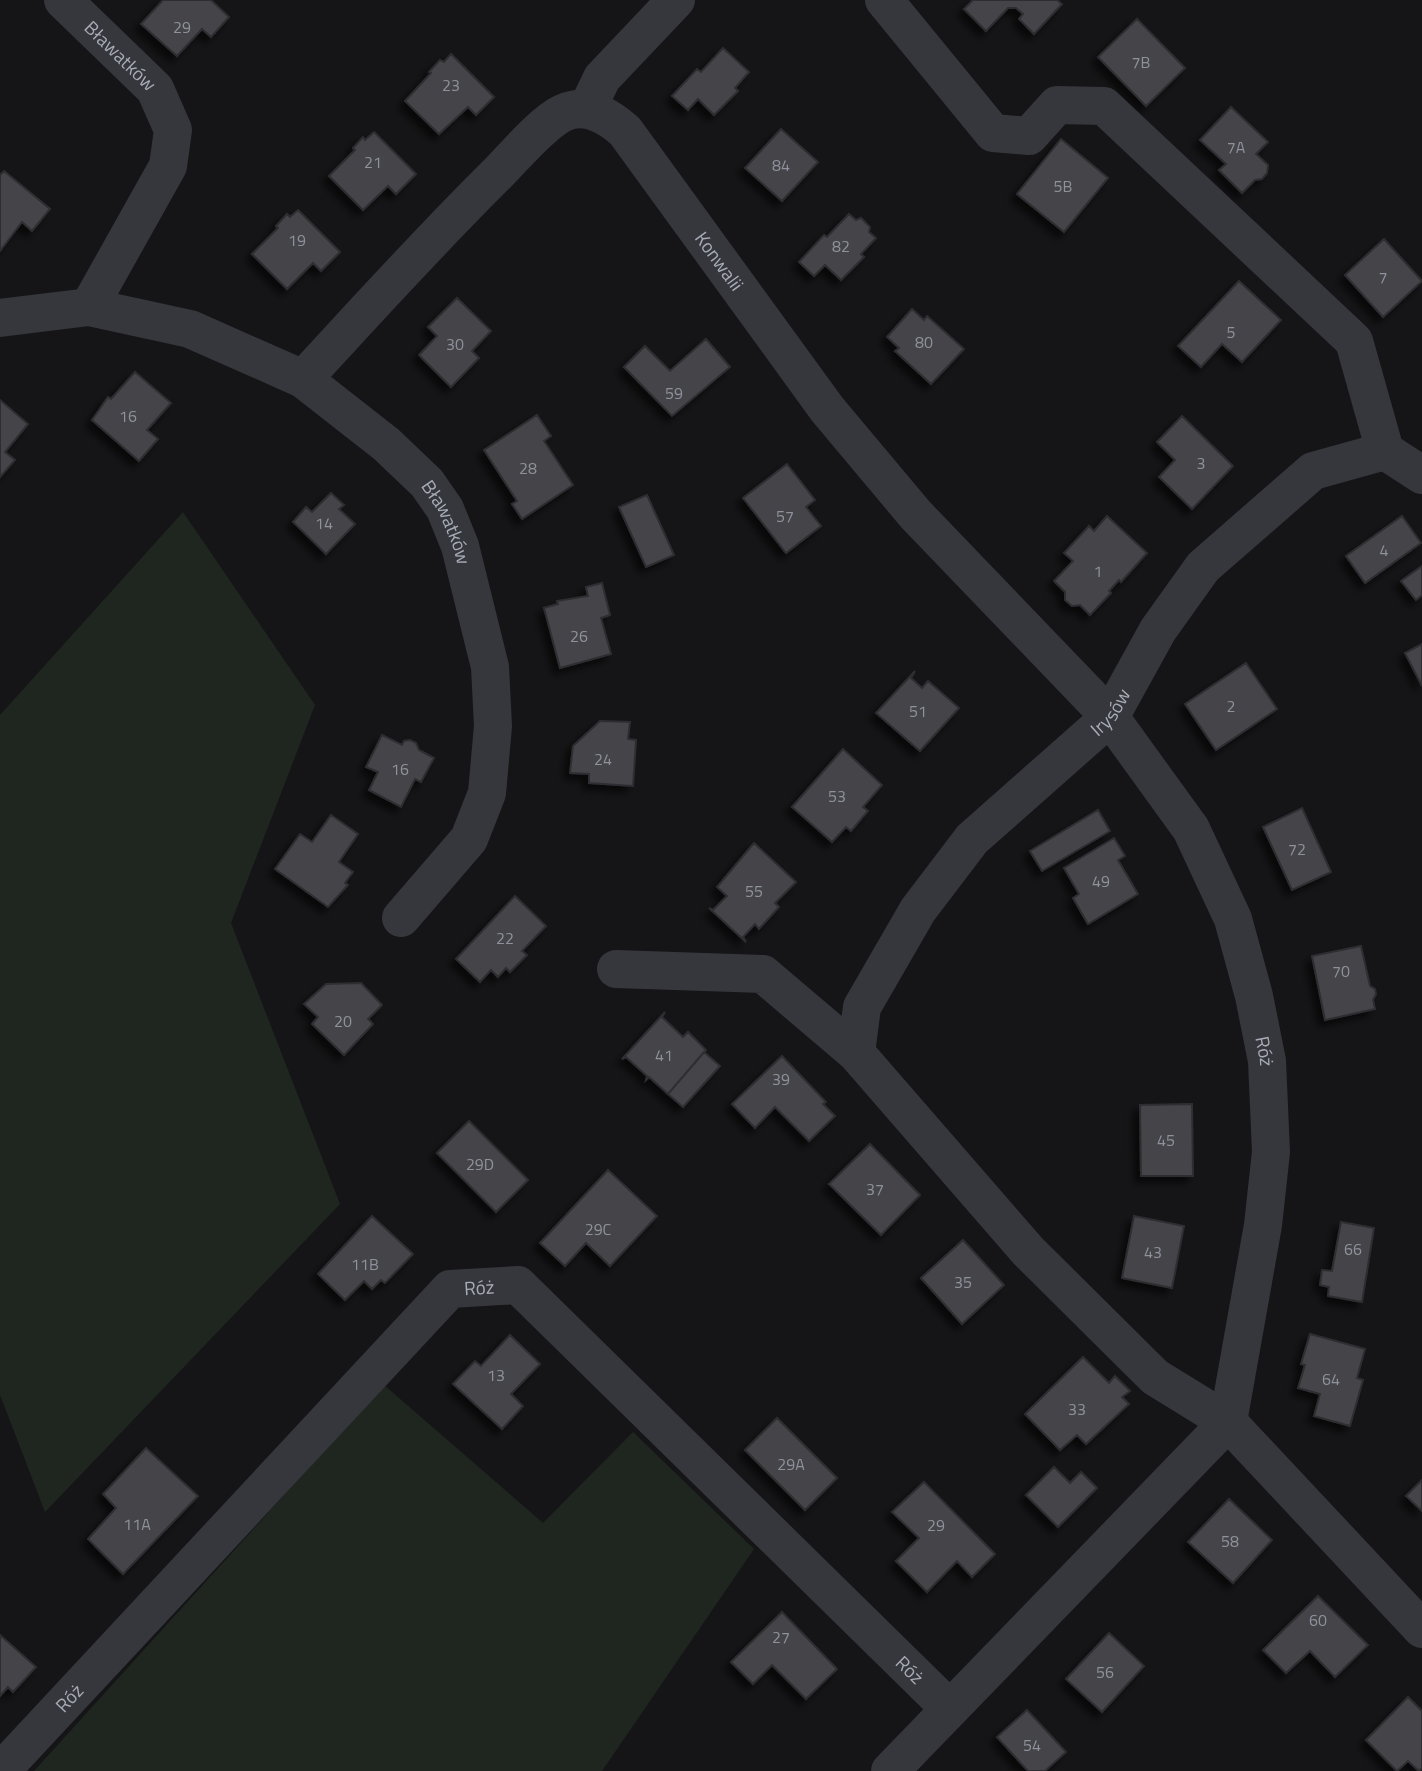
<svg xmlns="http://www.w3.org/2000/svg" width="1422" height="1771" font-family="'Titillium Web',sans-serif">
<defs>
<filter id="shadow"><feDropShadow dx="-6" dy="6" stdDeviation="3.5" flood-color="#0009"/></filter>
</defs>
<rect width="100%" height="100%" fill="#151517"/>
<path fill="#1f2620" d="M 183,512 L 315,705 L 231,923 L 340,1204 L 45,1512 L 0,1395 L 0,715 Z
M 384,1385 L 543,1523 L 633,1432 L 754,1549 L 602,1771 L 34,1771 Z"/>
<path fill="#44454a" stroke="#2f2f33" stroke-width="2" filter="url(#shadow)" d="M 163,0 L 211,0 L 229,17 L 211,37 L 202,29 L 177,56 L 141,24 Z
M 973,0 L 1057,0 L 1062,4 L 1034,34 L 1019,19 L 1023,14 L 1016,8 L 1008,8 L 986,31 L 964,9 Z
M 1137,19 L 1185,68 L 1146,106 L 1098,57 Z
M 723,48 L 749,72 L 735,88 L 738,91 L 714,115 L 698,99 L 688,110 L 672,96 L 697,69 L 701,72 Z
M 451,54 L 494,97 L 476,115 L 468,107 L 439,134 L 405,101 L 431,73 L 429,72 L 440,60 L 444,62 Z
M 1231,107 L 1268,142 L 1256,154 L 1268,165 L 1267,173 L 1262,179 L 1255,180 L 1242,193 L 1219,170 L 1226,164 L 1200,140 Z
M 781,129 L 818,162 L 782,201 L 745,168 Z
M 374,132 L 416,174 L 396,194 L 388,186 L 363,210 L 329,176 L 355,150 L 353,148 L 363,137 L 365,140 Z
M 1061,139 L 1108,178 L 1064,232 L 1017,194 Z
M 4,171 L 50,209 L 32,231 L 22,222 L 0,251 L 0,175 Z
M 298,210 L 340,252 L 321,271 L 313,263 L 287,289 L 252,254 L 278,228 L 276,226 L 287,214 L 290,217 Z
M 849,214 L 856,220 L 861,218 L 870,227 L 869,232 L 876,238 L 861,254 L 864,257 L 841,280 L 825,265 L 814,276 L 799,262 L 824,235 L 827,237 Z
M 1384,239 L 1422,281 L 1383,317 L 1345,275 Z
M 1239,281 L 1281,320 L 1242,362 L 1222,344 L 1201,367 L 1178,346 Z
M 457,298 L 491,331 L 472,351 L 479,358 L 451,387 L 419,355 L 437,336 L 428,327 Z
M 912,309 L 924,320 L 927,316 L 964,349 L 931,384 L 895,351 L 899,348 L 887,337 Z
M 706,339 L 730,367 L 672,416 L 624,367 L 645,346 L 670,371 Z
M 135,372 L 171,403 L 147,430 L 158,439 L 139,461 L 92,420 L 108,397 L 111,399 Z
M 0,400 L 28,424 L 5,452 L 15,460 L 0,477 Z
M 537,415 L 551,436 L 544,441 L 573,485 L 522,519 L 512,504 L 517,501 L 484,450 Z
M 1182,416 L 1233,466 L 1192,509 L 1159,477 L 1175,460 L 1157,442 Z
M 787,464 L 815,500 L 806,507 L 821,526 L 786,553 L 743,498 Z
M 331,493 L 344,505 L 339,509 L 355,524 L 326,554 L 293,522 L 306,507 L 312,512 Z
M 647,495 L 674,555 L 646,567 L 619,507 Z
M 1107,516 L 1147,553 L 1121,582 L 1119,580 L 1109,591 L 1111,593 L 1090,615 L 1080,605 L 1072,606 L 1065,600 L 1065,592 L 1054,581 L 1073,561 L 1064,553 L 1089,526 L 1094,531 Z
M 1402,516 L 1421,543 L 1365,583 L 1346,556 Z
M 1422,566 L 1422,595 L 1416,600 L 1401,581 Z
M 602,583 L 610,615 L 601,618 L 611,654 L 560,668 L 544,608 L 558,604 L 557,601 L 588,596 L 586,587 Z
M 1422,644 L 1422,686 L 1405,653 Z
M 1246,663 L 1277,709 L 1216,750 L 1185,704 Z
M 915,671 L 911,678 L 922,688 L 928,681 L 959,708 L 920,751 L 876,713 Z
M 600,721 L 630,722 L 628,739 L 636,740 L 633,786 L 589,783 L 589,774 L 570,773 L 573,746 Z
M 382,735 L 402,745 L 404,741 L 410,740 L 416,743 L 419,750 L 434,758 L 421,782 L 415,779 L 401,807 L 369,790 L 378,772 L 366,767 Z
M 843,749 L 882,785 L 863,807 L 868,811 L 851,831 L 846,827 L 832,842 L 792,807 Z
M 1302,808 L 1331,872 L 1292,890 L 1263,827 Z
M 1098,810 L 1110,831 L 1042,871 L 1030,851 Z
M 331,815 L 358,834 L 339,862 L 353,872 L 345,883 L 348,885 L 328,907 L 275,869 L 300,834 L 312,842 Z
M 1114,838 L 1125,856 L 1118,860 L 1138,894 L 1088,924 L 1073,898 L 1079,894 L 1064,868 Z
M 754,843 L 796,882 L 775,903 L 779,907 L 759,929 L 755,924 L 743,937 L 746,942 L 709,908 L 713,910 L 727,896 L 717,887 Z
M 515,896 L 546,926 L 522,951 L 527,955 L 510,972 L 506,968 L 498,977 L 491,970 L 480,982 L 456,959 Z
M 1361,946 L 1370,986 L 1375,989 L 1376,994 L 1373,1000 L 1375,1009 L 1325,1020 L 1312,956 Z
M 361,983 L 382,1005 L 368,1019 L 373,1024 L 344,1055 L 312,1024 L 318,1017 L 304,1004 L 326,984 Z
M 665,1012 L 662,1017 L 683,1037 L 688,1032 L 706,1050 L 668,1094 L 649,1077 L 646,1080 L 647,1076 L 626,1057 L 622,1059 Z
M 704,1052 L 720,1066 L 683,1107 L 668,1094 Z
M 782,1056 L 826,1102 L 823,1104 L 835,1116 L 809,1141 L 775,1107 L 755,1128 L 732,1104 Z
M 1192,1104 L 1193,1176 L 1141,1176 L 1140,1105 Z
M 469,1121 L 528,1180 L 496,1212 L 437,1153 Z
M 870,1144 L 920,1195 L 881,1235 L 829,1184 Z
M 608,1170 L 657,1216 L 610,1266 L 586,1243 L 565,1266 L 540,1243 Z
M 372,1216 L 413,1254 L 385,1283 L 381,1280 L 372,1289 L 364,1281 L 345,1300 L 318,1274 Z
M 1134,1216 L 1184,1226 L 1172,1288 L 1122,1278 Z
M 1341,1222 L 1374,1228 L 1362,1302 L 1328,1296 L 1329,1287 L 1320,1285 L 1322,1270 L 1332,1271 Z
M 963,1240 L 1004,1285 L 962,1324 L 921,1278 Z
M 1310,1334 L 1365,1349 L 1357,1378 L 1363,1380 L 1350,1426 L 1314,1416 L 1320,1394 L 1298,1388 L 1305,1365 L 1301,1364 Z
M 510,1335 L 540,1364 L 511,1394 L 523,1406 L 502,1429 L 453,1384 L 475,1361 L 481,1366 Z
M 1083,1357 L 1109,1383 L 1115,1376 L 1130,1391 L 1122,1397 L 1129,1404 L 1086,1444 L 1077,1435 L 1060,1450 L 1025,1414 Z
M 777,1418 L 837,1478 L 805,1510 L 745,1450 Z
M 146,1448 L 198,1496 L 123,1574 L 88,1539 L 116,1508 L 103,1494 Z
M 1054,1467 L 1070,1483 L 1081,1472 L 1097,1488 L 1058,1527 L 1026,1495 Z
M 1422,1480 L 1422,1511 L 1406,1496 Z
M 924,1482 L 995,1554 L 972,1577 L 957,1561 L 927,1592 L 896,1561 L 919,1538 L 892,1512 Z
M 1229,1499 L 1272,1540 L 1233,1583 L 1188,1542 Z
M 1318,1596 L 1368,1645 L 1335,1677 L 1310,1651 L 1286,1673 L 1263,1650 Z
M 782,1612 L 837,1669 L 806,1699 L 772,1665 L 753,1684 L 731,1662 Z
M 1109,1633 L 1144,1666 L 1102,1712 L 1066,1679 Z
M 0,1635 L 36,1667 L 13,1692 L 8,1687 L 0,1696 Z
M 1408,1697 L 1422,1711 L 1422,1768 L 1419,1771 L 1408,1761 L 1397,1771 L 1366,1740 Z
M 1027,1710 L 1066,1752 L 1045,1771 L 1028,1771 L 997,1737 Z"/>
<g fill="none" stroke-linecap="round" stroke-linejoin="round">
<g stroke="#36373c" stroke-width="38">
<path id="s1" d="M 63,0 L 155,89 L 173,130 L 168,166 L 89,307"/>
<path d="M 884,0 L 993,133 L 1029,136 L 1057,105 L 1104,106 L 1354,341 L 1385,451"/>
<path d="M 587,109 L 602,78 L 676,0"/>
<path id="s2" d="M 0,318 L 89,307 L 190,329 L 303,379 L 386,444 L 427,483 L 445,509 L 460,546 L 490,667 L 493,726 L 487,793 L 469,839 L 401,918"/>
<path id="s3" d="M 303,379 C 367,310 430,240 497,174 C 514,157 542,123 563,113 C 586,102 608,116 625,131 L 827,409 L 915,514 L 1110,717 L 1191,829 L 1233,919 L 1254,996 L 1267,1061 L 1271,1152 L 1263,1225 L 1228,1422 L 890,1771"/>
<path d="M 616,969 L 763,974 L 856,1053 L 1028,1251 L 1155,1377 L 1228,1422 L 1422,1629"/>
<path id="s4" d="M 856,1053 L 862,1007 L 918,910 L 972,839 L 1110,717 L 1158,630 L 1203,567 L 1313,471 L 1385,451 L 1422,475"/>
<path id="s5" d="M 1,1771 L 450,1289 L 518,1285 L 950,1709"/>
</g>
</g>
<g text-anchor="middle" stroke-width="7" stroke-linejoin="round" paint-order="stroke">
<g font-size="16" fill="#8e929c">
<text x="182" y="33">29</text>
<text x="1141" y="68">7B</text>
<text x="451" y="91">23</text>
<text x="1236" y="153">7A</text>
<text x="373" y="168">21</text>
<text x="781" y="171">84</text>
<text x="1063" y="192">5B</text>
<text x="297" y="246">19</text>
<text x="841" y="252">82</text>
<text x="1383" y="283">7</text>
<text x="1231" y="338">5</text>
<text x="924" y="348">80</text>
<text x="455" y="350">30</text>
<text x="674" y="399">59</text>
<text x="128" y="422">16</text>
<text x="1201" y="469">3</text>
<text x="528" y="474">28</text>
<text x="785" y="522">57</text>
<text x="324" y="529">14</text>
<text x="1384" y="556">4</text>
<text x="1098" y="577">1</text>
<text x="579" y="642">26</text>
<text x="1231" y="712">2</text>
<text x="918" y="717">51</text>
<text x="603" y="765">24</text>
<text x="400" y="775">16</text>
<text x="837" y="802">53</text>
<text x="1297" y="855">72</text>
<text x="1101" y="887">49</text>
<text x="754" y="897">55</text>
<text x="505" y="944">22</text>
<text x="1341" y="977">70</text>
<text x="343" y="1027">20</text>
<text x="664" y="1061">41</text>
<text x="781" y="1085">39</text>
<text x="1166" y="1146">45</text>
<text x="480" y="1170">29D</text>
<text x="875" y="1195">37</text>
<text x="598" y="1235">29C</text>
<text x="1353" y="1255">66</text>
<text x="1153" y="1258">43</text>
<text x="365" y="1270">11B</text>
<text x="963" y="1288">35</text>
<text x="496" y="1381">13</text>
<text x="1331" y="1385">64</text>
<text x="1077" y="1415">33</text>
<text x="791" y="1470">29A</text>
<text x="137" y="1530">11A</text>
<text x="936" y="1531">29</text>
<text x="1230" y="1547">58</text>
<text x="1318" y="1626">60</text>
<text x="781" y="1643">27</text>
<text x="1105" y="1678">56</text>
<text x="1032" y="1751">54</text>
</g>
<g font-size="19" fill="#a7acb7" stroke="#101012">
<text dy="7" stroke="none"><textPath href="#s1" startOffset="80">Bławatków</textPath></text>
<text dy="7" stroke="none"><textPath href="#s3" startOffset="602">Konwalii</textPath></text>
<text dy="7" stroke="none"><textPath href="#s2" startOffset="523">Bławatków</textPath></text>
<text dy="7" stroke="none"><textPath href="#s4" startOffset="436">Irysów</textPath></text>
<text dy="7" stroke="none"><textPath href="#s3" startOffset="1577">Róż</textPath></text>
<text dy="7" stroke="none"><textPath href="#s5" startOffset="688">Róż</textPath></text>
<text dy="7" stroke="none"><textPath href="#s5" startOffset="1276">Róż</textPath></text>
<text dy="7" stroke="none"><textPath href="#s5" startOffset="100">Róż</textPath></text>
</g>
</g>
</svg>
